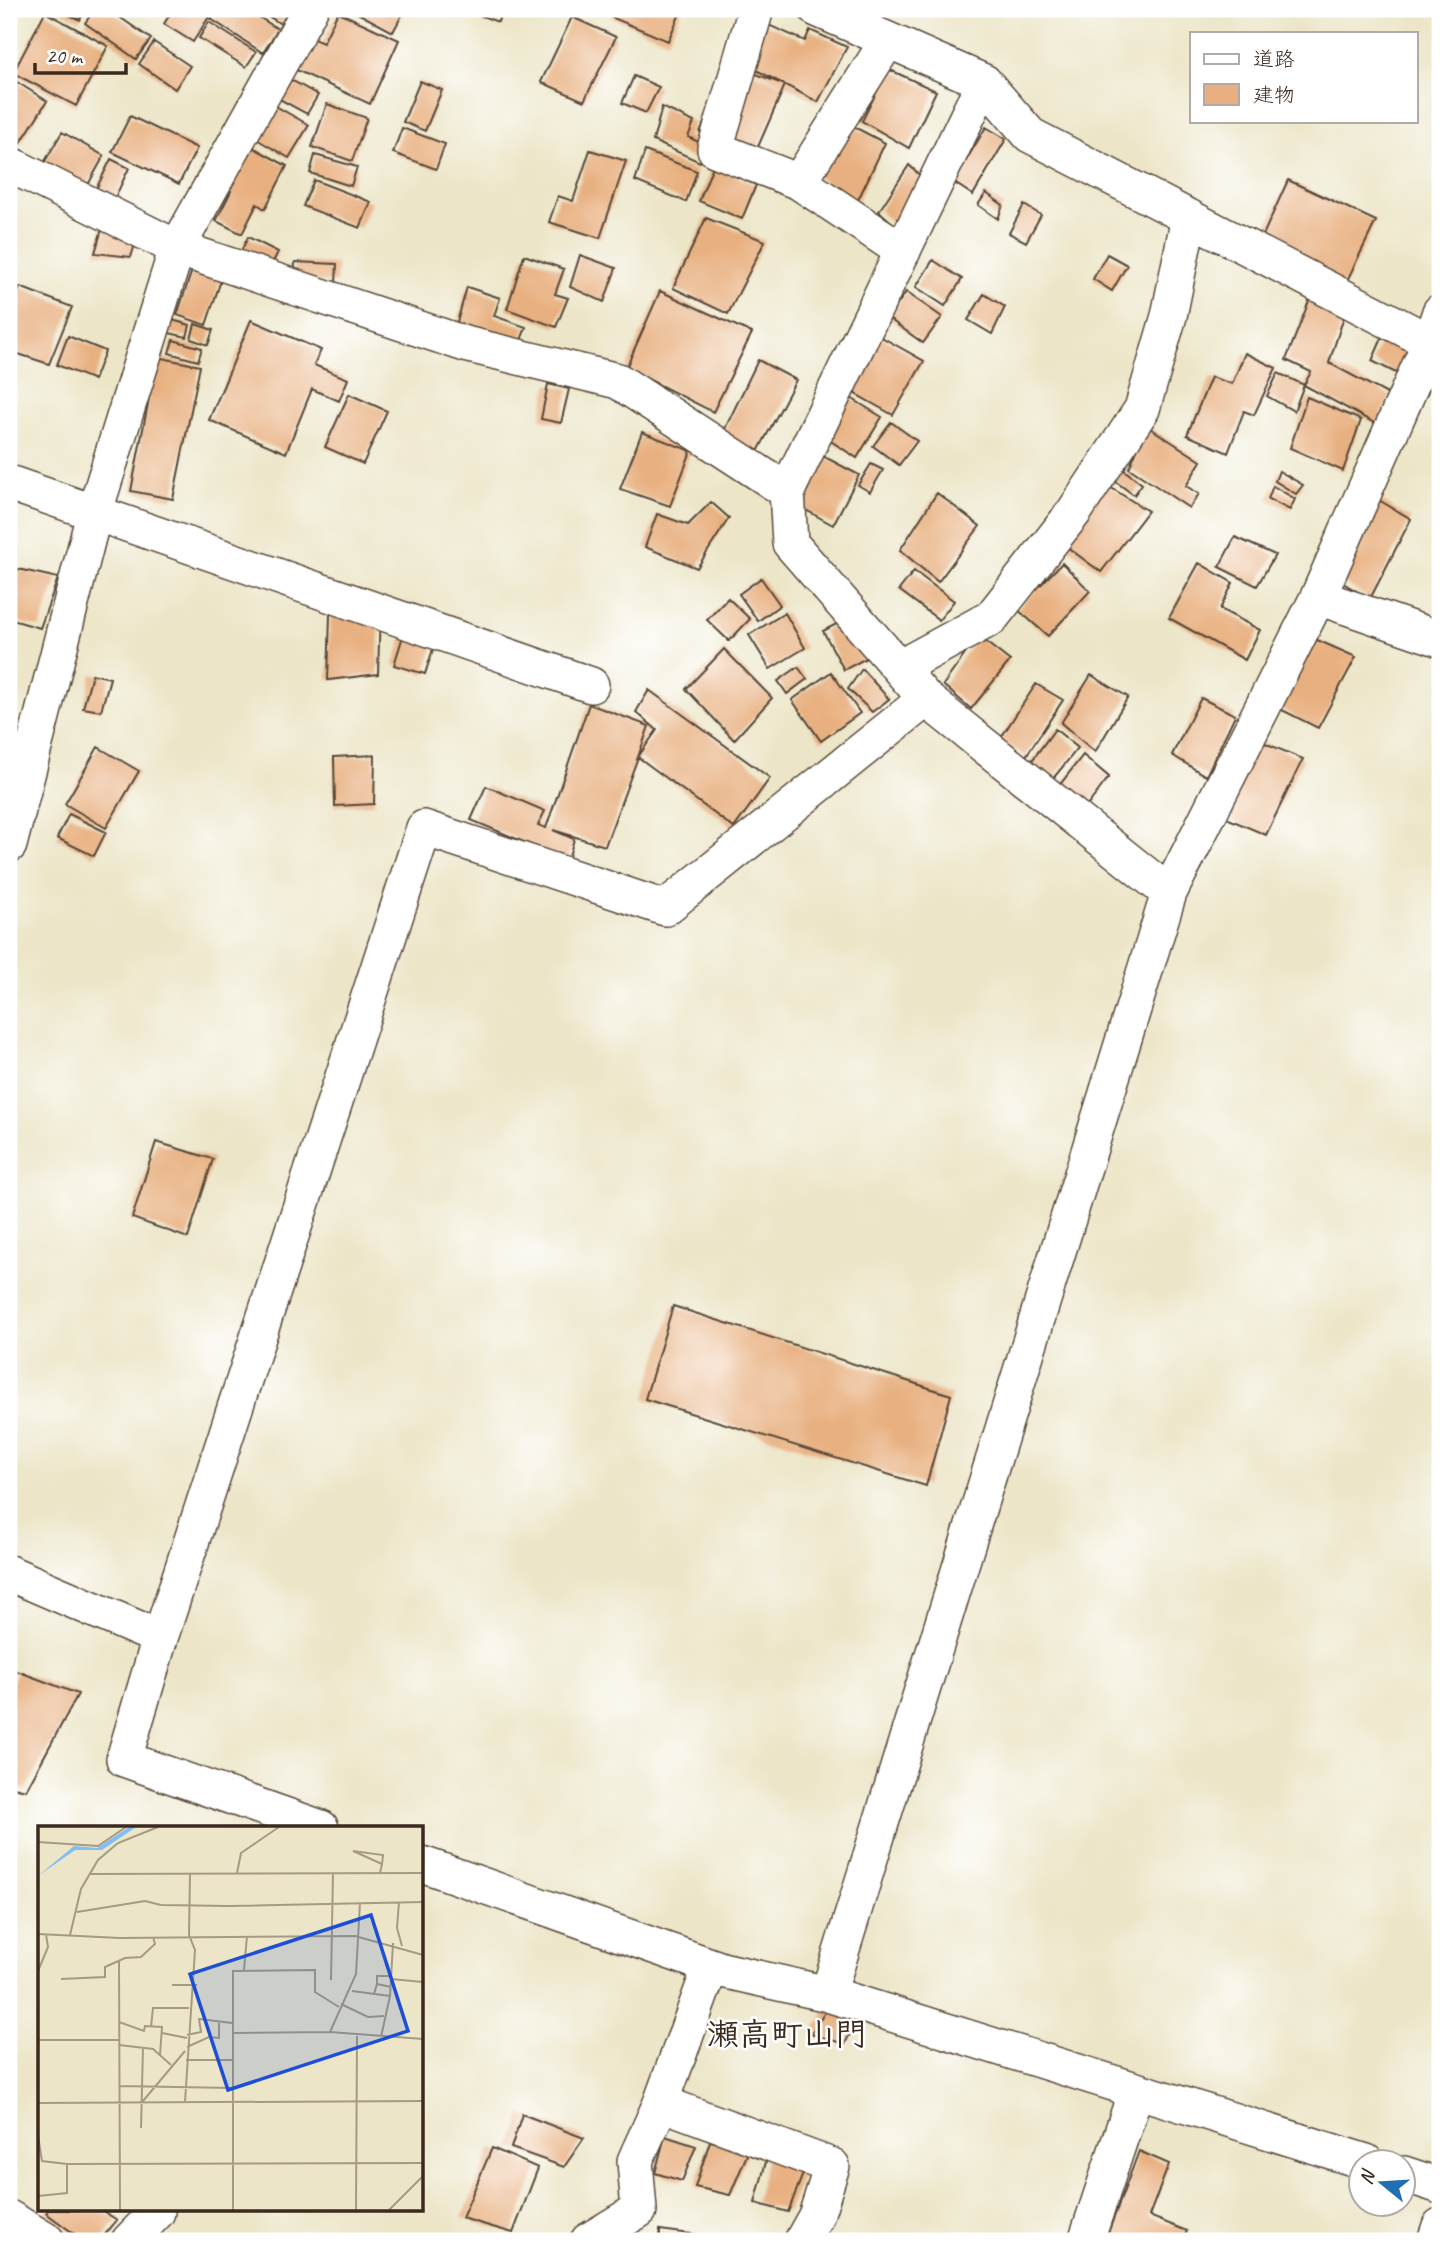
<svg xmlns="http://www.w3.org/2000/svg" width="1449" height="2250" font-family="Caveat,'Klee One',sans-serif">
<rect width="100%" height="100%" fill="#fff"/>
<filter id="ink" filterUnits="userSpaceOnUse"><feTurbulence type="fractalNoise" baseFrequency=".0143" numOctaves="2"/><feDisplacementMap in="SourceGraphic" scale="14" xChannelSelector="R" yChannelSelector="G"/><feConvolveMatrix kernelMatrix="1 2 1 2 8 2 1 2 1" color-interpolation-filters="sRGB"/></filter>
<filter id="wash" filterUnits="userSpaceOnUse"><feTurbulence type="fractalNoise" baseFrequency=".00686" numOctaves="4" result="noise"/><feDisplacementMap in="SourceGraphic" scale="28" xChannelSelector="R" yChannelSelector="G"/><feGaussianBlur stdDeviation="1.57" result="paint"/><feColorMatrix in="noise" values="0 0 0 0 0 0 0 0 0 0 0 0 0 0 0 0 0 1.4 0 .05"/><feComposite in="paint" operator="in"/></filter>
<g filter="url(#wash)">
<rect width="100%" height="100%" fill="#ece5c7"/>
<g id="blocks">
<path fill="#e8b080" d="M 55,9 L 84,9 L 80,20 Z
M 95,9 L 108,9 L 151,39 L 136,59 L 85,23 Z
M 173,9 L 214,9 L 193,42 L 164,24 Z
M 218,9 L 246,9 L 278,29 L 263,53 L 211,19 Z
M 257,9 L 290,9 L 281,24 Z
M 350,9 L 390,9 L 402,15 L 393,32 Z
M 463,9 L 492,9 L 501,12 L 498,22 Z
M 615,9 L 682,9 L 668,41 L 611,17 Z
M 45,12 L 108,46 L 76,106 L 13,73 Z
M 338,12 L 399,40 L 370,104 L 294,69 L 309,37 L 323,43 Z
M 572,17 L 616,37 L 584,101 L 541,82 Z
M 750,17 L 805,41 L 810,30 L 847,47 L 818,102 L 733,58 Z
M 209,22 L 256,52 L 246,67 L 199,38 Z
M 154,42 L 190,66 L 175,89 L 139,64 Z
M 730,64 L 785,85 L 754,156 L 700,132 Z
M 888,69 L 936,91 L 909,148 L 862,121 Z
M 282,75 L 318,95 L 307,114 L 272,95 Z
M 634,76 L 659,87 L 646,113 L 622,103 Z
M 9,77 L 47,101 L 20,144 L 9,137 Z
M 420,81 L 442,90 L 425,131 L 403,122 Z
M 272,104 L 309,125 L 289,158 L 253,137 Z
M 327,104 L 367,118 L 352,161 L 312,147 Z
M 662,107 L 694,122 L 688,137 L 707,146 L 700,162 L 653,141 Z
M 130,116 L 197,148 L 179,184 L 112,152 Z
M 841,120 L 885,143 L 858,200 L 813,175 Z
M 986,127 L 1006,139 L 973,195 L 953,182 Z
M 402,128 L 445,144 L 436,169 L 393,153 Z
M 62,132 L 104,156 L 84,192 L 41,168 Z
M 247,144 L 287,166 L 265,209 L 257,204 L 242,234 L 216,221 L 231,191 L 224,188 Z
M 590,150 L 626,161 L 600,238 L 549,222 L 558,196 L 573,201 Z
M 645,151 L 697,171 L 686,202 L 635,181 Z
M 315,155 L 357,167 L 351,186 L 310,173 Z
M 111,159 L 129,168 L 114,200 L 95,191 Z
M 909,165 L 941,195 L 912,241 L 879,211 Z
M 713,166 L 756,185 L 742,219 L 699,201 Z
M 314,180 L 371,202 L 360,228 L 303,206 Z
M 1288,180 L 1376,221 L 1345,285 L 1259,244 Z
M 986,193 L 1003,205 L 998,219 L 978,205 Z
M 1024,205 L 1041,215 L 1026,242 L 1009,233 Z
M 106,215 L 141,226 L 131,257 L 95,253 Z
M 706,218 L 765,241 L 728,314 L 673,288 Z
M 248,237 L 278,252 L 268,272 L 238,257 Z
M 1107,254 L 1127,265 L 1112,291 L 1093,279 Z
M 524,255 L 564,269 L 555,294 L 568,298 L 556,327 L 507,309 Z
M 580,255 L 616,268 L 604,302 L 570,287 Z
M 933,260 L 962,279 L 945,306 L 916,287 Z
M 295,262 L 337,264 L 336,283 L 294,281 Z
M 193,267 L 222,277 L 206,325 L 177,315 Z
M 20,287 L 72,307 L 49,364 L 9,351 L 9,316 Z
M 467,287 L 500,298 L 494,316 L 526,327 L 518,348 L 455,329 Z
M 660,291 L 752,333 L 713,412 L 626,368 Z
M 906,292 L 942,317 L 923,343 L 888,318 Z
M 984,294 L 1005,307 L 992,334 L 968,320 Z
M 1311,296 L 1346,310 L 1329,363 L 1391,396 L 1376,424 L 1304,385 L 1294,411 L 1267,396 L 1278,373 L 1304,385 L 1311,372 L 1286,360 Z
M 172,320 L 190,325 L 187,337 L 169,333 Z
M 251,320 L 321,350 L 314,365 L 348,379 L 339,401 L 312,389 L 286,453 L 209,420 Z
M 195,324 L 213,330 L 208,345 L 191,339 Z
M 1386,329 L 1421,347 L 1408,379 L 1372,361 Z
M 876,334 L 924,361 L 893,415 L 845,388 Z
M 68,336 L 105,351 L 94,380 L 57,365 Z
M 173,340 L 202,348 L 198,361 L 169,353 Z
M 1245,353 L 1276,368 L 1254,415 L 1244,411 L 1228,453 L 1187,435 L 1211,377 L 1232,384 Z
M 157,357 L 200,366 L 173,499 L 131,491 Z
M 758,360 L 796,380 L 754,459 L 719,441 Z
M 548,384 L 569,389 L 561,423 L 541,419 Z
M 349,394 L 387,411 L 363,464 L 325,447 Z
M 846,395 L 882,417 L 857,458 L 820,434 Z
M 1307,397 L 1361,420 L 1343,471 L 1290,448 Z
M 891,422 L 917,441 L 899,465 L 873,446 Z
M 1147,426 L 1201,461 L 1186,486 L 1199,494 L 1189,508 L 1129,468 Z
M 642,432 L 691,451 L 670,506 L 620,489 Z
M 823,456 L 859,475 L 833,525 L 797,505 Z
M 871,464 L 883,470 L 870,492 L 858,485 Z
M 1119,466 L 1142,484 L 1134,495 L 1112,479 Z
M 1279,471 L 1303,485 L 1296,494 L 1275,481 Z
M 1105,484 L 1148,511 L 1101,572 L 1063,544 Z
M 1273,486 L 1295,499 L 1290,510 L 1268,499 Z
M 937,493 L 980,526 L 938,582 L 900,550 Z
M 1372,496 L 1411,519 L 1370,599 L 1328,574 Z
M 711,502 L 729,518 L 697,568 L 645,547 L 657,514 L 688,525 Z
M 1235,537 L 1275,555 L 1257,586 L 1219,567 Z
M 1062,563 L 1090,591 L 1048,636 L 1017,609 Z
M 1199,563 L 1233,583 L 1220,609 L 1260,630 L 1245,660 L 1169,618 Z
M 9,567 L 58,578 L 40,628 L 9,619 Z
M 914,571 L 954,601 L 939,620 L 899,590 Z
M 761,578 L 780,605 L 758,621 L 739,594 Z
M 728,598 L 750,619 L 729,641 L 707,620 Z
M 380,610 L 378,674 L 328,680 L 330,614 Z
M 785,613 L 805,648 L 770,669 L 749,635 Z
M 848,618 L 870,656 L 844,670 L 823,631 Z
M 403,636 L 434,646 L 425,674 L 394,665 Z
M 978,636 L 1010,661 L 971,709 L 943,685 Z
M 1308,636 L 1356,657 L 1318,728 L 1272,705 Z
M 724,649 L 772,698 L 734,740 L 686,689 Z
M 798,667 L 807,679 L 787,694 L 778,681 Z
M 862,669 L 889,699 L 872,712 L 848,689 Z
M 831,672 L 860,713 L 821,741 L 792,700 Z
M 92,674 L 110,678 L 101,711 L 83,708 Z
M 1091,675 L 1128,697 L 1095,752 L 1061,723 Z
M 1036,684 L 1063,700 L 1026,756 L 1000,739 Z
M 649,690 L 770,778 L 734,828 L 638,757 L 605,846 L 553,830 L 574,839 L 568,860 L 471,820 L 486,786 L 545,811 L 538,825 L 546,828 L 589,704 L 649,726 L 638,757 L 657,730 L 636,712 Z
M 1201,698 L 1235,715 L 1206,776 L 1172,755 Z
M 1055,729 L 1078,748 L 1051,781 L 1031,762 Z
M 1253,738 L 1303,759 L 1266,835 L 1217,814 Z
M 98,747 L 139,771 L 106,828 L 65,804 Z
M 375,755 L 374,804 L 335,806 L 334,757 Z
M 1083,755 L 1109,777 L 1084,810 L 1059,786 Z
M 69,814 L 106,832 L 94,856 L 57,838 Z
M 156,1142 L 213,1159 L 188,1238 L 132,1218 Z
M 673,1306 L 951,1395 L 926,1486 L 645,1399 Z
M 17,1671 L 78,1694 L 26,1790 L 9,1786 L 9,1689 Z
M 827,2009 L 855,2023 L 845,2044 L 811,2034 Z
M 522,2114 L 584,2138 L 564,2167 L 511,2148 Z
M 665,2136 L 696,2146 L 682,2181 L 655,2173 Z
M 710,2141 L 749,2150 L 730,2195 L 695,2187 Z
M 492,2148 L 538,2168 L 513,2233 L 462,2218 Z
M 1139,2151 L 1169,2164 L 1149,2216 L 1187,2231 L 1182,2241 L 1105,2241 Z
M 767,2158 L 804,2171 L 788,2212 L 755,2203 Z
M 48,2210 L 101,2210 L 117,2220 L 100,2241 L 84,2241 L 46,2213 Z
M 660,2230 L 715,2237 L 714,2241 L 660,2241 Z"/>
</g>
</g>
<g filter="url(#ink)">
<use href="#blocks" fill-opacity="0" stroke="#564637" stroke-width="2"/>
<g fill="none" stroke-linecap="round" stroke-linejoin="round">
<defs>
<path id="minor" d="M 756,9 L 715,149 L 799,182
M 817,9 L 984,82 L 1030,135 L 1430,342
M 888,40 L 799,182 L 903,251
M 984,82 L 787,491 L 790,543 L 926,699 L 1169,893
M 9,164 L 177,248 L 465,344 L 618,381 L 787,491
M 9,483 L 591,685
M 1318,597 L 1440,639
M 899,668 L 991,618 L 1074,512 L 1142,409 L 1169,316 L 1189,217
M 9,845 L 94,514 L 177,248 L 310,9
M 9,1573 L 160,1638
M 321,1828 L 124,1759 L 160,1638 L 424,828 L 665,908 L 926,699
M 422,1864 L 722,1970 L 828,1994 L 1366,2162
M 828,1994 L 1169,893 L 1318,597 L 1430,342 L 1440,312
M 661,2103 L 832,2166 L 816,2216 L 802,2241
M 1404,2174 L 1440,2186
M 9,2218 L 47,2241
M 129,2241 L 157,2212
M 588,2241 L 639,2210 L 635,2161 L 661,2103 L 711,1966
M 1086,2241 L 1136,2091
M 1435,2241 L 1440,2226"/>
</defs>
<use href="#minor" stroke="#564637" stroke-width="38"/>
<use href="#minor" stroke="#fff" stroke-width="35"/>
</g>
</g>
<g text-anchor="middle" stroke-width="5" stroke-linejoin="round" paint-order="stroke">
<g font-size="32" font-weight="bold" fill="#3b2a1e" stroke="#fff">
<text x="787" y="2045">瀬高町山門</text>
</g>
</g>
<g transform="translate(38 1826)">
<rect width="385" height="385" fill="#ece5c7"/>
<path d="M 91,1 L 98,1 L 64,24 L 37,24 L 0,50 L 36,20 L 59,22 Z" fill="#82bdf4"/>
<path fill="none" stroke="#a59a83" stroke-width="2" d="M 0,16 L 60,20 L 88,1M 199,47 L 203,27 L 241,1M 342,47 L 344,38 L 345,29 L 315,25 L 344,38M 52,48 L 385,47M 361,76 L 359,102 L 364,120M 39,86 L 107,75 L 123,79 L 191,80 L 385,76M 0,108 L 82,112 L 317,110 L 385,129M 32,109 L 43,63 L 60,34 L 80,17 L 120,1M 81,135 L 82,384M 206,144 L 209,110M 0,145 L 10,121 L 8,108M 23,153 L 67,151 L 67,141 L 87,132 L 103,131 L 117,118 L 115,111M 353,153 L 385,156M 293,154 L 295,47M 339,158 L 339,150 L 354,150M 134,159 L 159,159M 314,165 L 352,170M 336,168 L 339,158 L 353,161M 303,178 L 330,191 L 346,190M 81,196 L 106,205 L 107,200 L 124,201 L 122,229M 113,201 L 115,182 L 151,182M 292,206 L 318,148 L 322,77M 124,207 L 149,212M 194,207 L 292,206 L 385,213M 149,209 L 163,206 L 161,193 L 194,197M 343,211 L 352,170 L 355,117M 0,214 L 81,214M 81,219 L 115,223 L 133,239M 149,221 L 171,211 L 181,212 L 181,197M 148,234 L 195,234M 81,260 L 194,262M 105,275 L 147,225M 147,276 L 157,124 L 151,109 L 152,48M 0,277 L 385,275M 103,302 L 105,221M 0,310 L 4,335 L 29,338 L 385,337M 0,370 L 29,367 L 29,339M 195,384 L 195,145 L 277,144 L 277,166 L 301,181M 318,384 L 319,210M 351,384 L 385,350"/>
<path fill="#1d4ed8" fill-opacity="0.15" stroke="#1d4ed8" stroke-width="3.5" d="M 333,89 L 370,205 L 190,264 L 152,148 Z"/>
<rect width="385" height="385" fill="none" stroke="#3b2a1e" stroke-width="3.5"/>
</g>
<rect width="1449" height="2250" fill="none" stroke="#fff" stroke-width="35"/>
<rect x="1190" y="32" width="228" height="91" fill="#ffffff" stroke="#b1aaa5" stroke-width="2"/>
<rect x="1204" y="54" width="35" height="10" fill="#ffffff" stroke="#b1aaa5" stroke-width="2"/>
<text x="1253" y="66" font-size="21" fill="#3b2a1e">道路</text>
<rect x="1204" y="84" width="35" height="21" fill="#e8b080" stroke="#b1aaa5" stroke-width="2"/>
<text x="1253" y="102" font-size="21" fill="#3b2a1e">建物</text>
<g transform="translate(1382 2183) rotate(288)"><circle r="33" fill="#ffffff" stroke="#b1aaa5" stroke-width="2"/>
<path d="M0-5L12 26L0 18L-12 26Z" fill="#1f6fb2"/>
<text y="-10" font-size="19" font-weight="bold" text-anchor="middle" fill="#3b2a1e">N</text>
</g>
<path d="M35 63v10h91v-10" fill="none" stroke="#3b2a1e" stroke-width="3.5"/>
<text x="46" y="63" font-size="21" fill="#3b2a1e" stroke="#ffffff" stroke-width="5" paint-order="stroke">20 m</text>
</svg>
